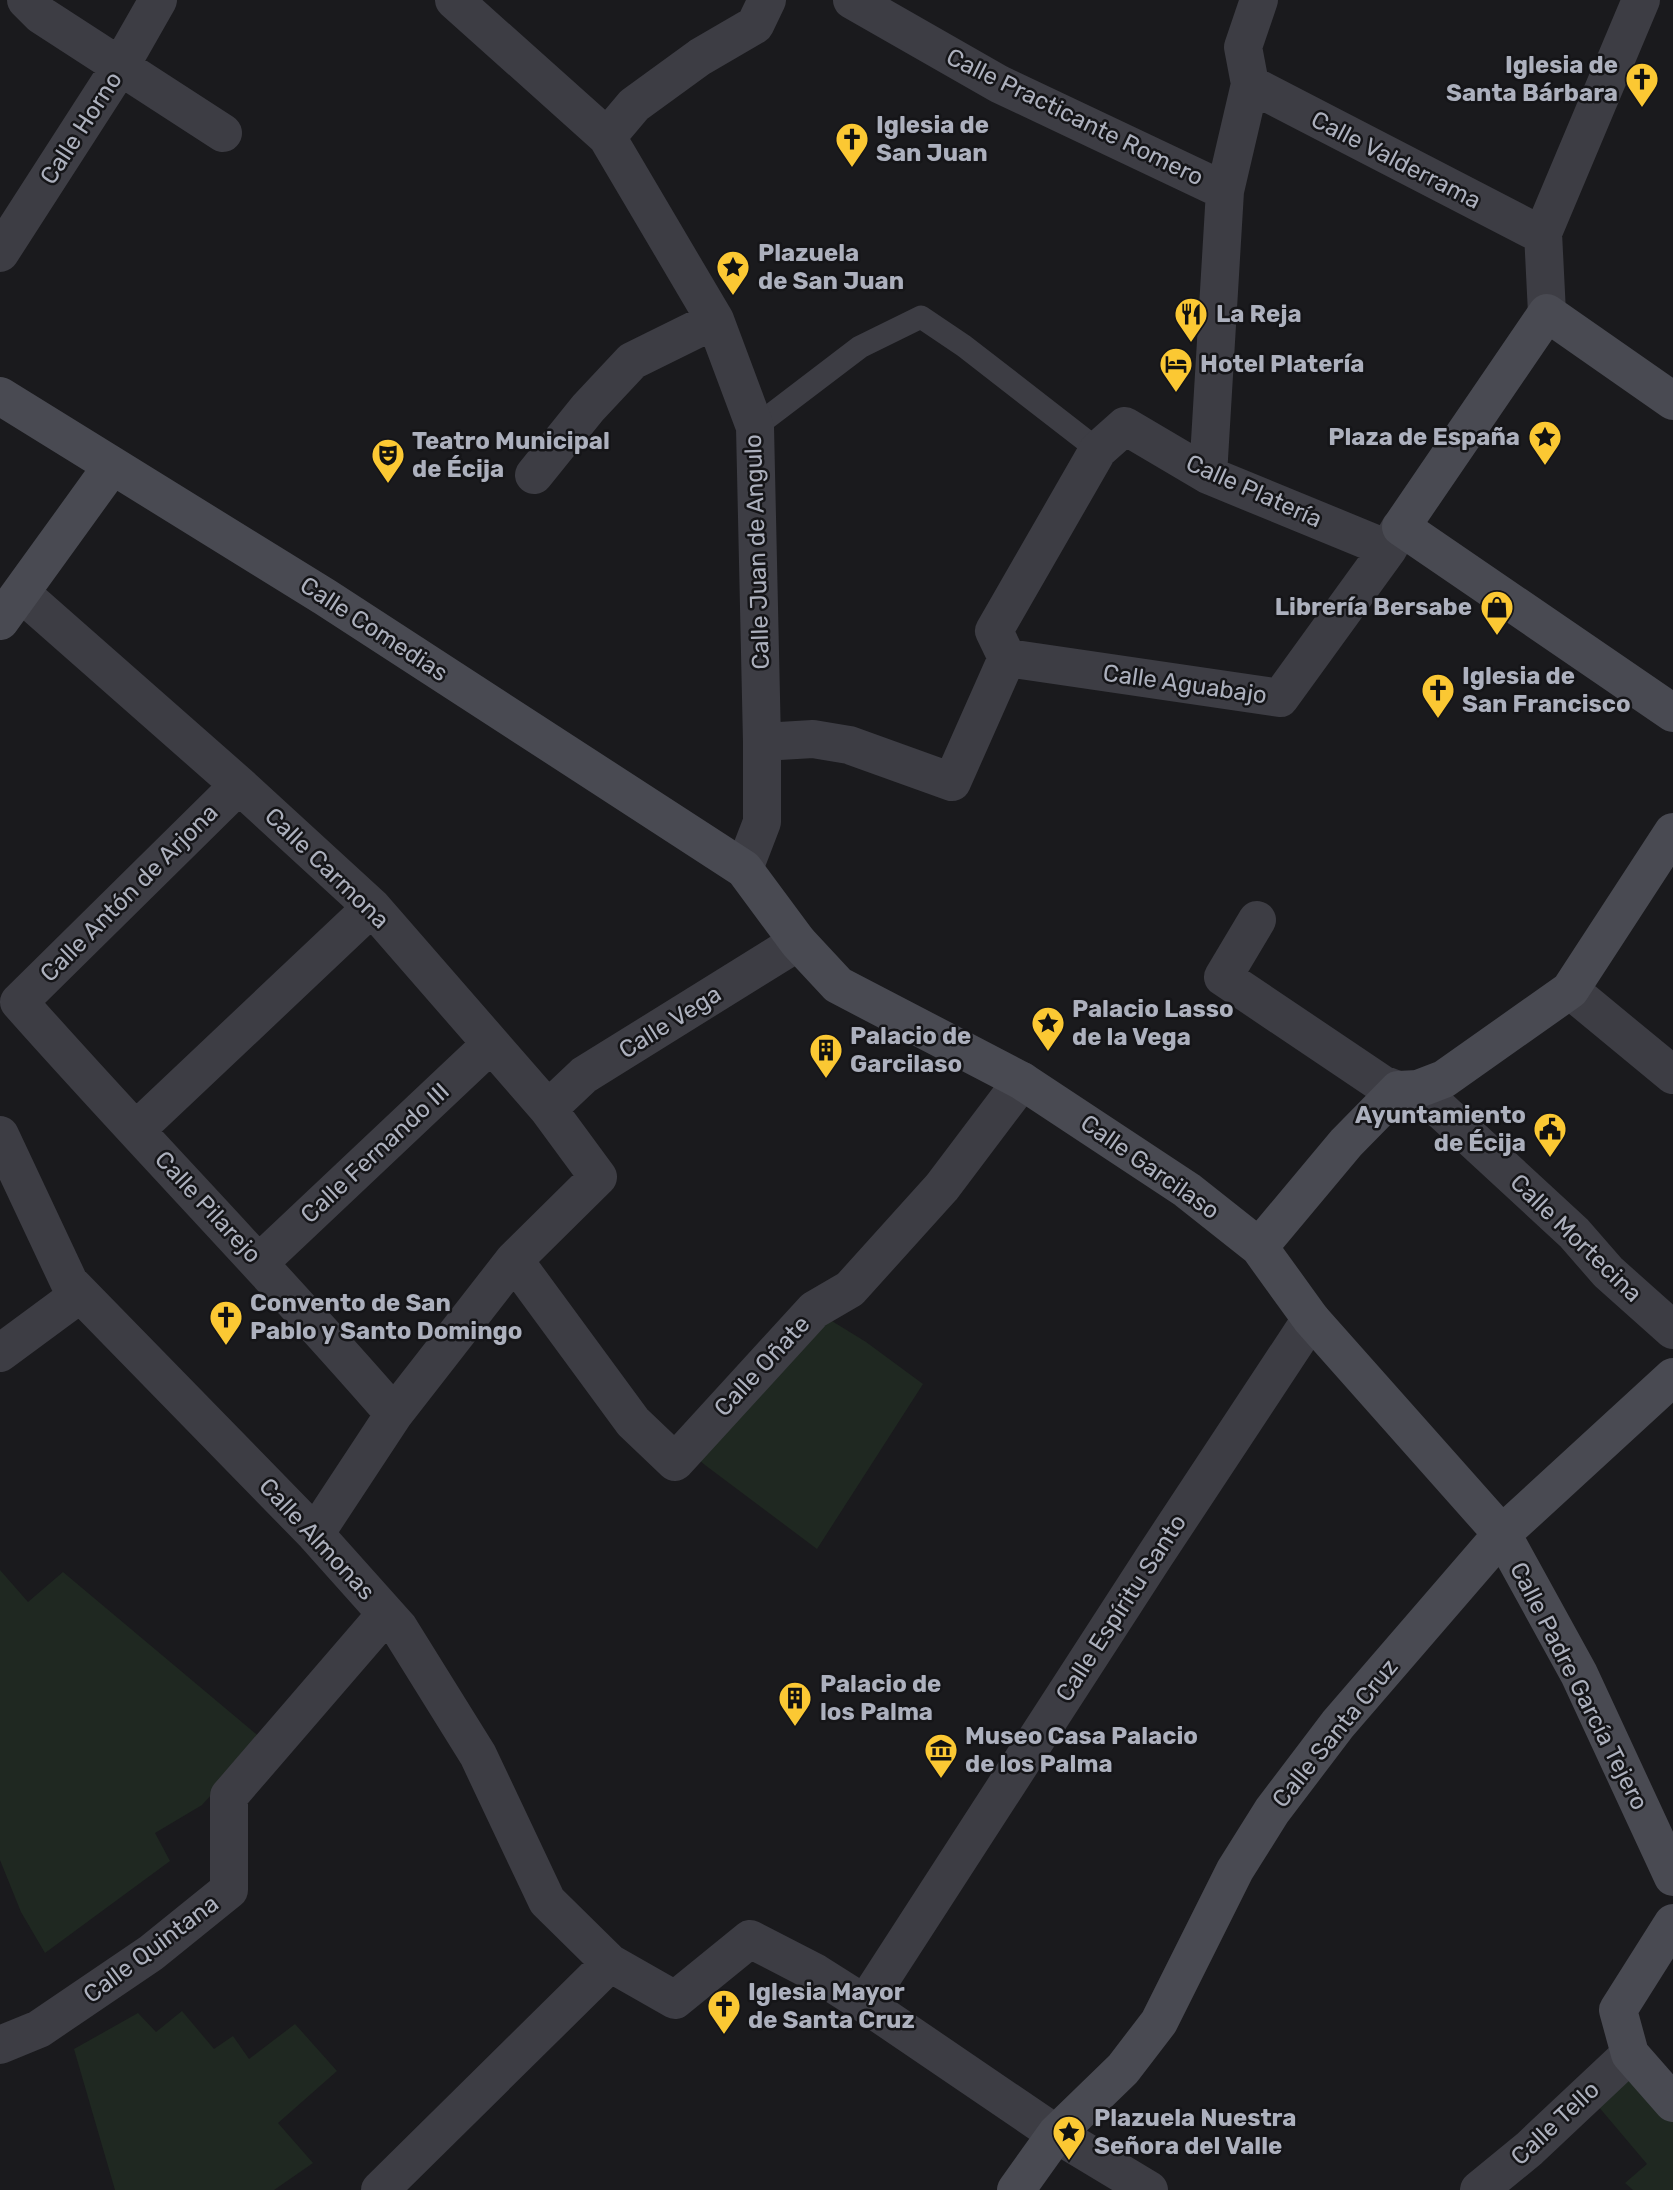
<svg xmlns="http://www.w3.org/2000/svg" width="1673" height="2190" font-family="Rubik,sans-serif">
<rect width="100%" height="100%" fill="#1a1a1d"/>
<path fill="#1f2821" d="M 814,1310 L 866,1342 L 923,1384 L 817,1549 L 705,1465 L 686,1449 Z
M 0,1570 L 28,1602 L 63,1572 L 262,1739 L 202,1805 L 155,1833 L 170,1861 L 45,1953 L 21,1912 L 0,1860 Z
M 182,2011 L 214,2049 L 233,2036 L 249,2059 L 295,2024 L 337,2071 L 278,2123 L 313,2163 L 274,2190 L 115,2190 L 74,2049 L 138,2013 L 156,2032 Z
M 1630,2054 L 1673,2103 L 1673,2190 L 1633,2190 L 1625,2183 L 1647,2164 L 1587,2093 Z"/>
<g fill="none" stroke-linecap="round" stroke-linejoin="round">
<path stroke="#3d3d44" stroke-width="23" d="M 755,427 L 860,347 L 921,317 L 964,346 L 1098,450"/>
<path stroke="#3d3d44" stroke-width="38" d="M 26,0 L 41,15 L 223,133
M 454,0 L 607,137 L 715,320 L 755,427 L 762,742 L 762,822 L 744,869
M 852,0 L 999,84 L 1225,191
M 1250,84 L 1530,229 L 1543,233
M 607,137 L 634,105 L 700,57 L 755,25 L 767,0
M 0,253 L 121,65 L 158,0
M 1547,313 L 1543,233 L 1641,0
M 534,475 L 588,408 L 632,361 L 715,320
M 1208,475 L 1225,191 L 1250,84 L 1243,47 L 1259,0
M 21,593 L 239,785 L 372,907 L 548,1109 L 598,1177 L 514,1260 L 394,1414 L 315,1534
M 1007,658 L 1280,698 L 1388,549 L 1400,528
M 762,742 L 813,739 L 849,745 L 952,782 L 1007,658 L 994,631 L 1098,450 L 1125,426 L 1208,475 L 1388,549
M 239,785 L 19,1002 C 142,1141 272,1273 394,1414
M 1257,920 L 1223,977 L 1382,1084 L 1398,1090
M 1570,990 L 1673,1075
M 1418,1089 L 1574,1233 L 1608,1272 L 1673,1330
M 548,1109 L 584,1075 L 798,942
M 136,1130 L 372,907
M 0,1135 L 69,1282 L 315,1534 L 399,1628 L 478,1755 L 547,1901 L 610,1963 L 675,2000 L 750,1939 L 816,1973 L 865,2004 L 1056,2134 L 1149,2190
M 514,1260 L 633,1422 L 675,1462 L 814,1310 L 850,1289 L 942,1187 L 1022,1081
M 260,1262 L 491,1044
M 0,1353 L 80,1294
M 865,2004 L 1154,1557 L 1311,1319
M 0,2045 L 39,2029 L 151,1953 L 229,1890 L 229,1796 L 386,1614
M 380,2190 L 610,1963
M 1479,2190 L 1529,2149 L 1630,2054"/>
<path stroke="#494a52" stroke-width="38" d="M 0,396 L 325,597 L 744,869 L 798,942 L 838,985 L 1022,1081 L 1187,1190 L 1259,1247 L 1311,1319 L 1502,1534 L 1579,1674 L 1673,1877
M 1673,401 L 1547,313 L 1401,527 L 1673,713
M 0,621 L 112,466
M 1259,1247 L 1346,1143 L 1398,1090 L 1418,1089 L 1444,1079 L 1570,990 L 1673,832
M 1673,1923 L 1618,2010 L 1630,2054 L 1673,2103
M 1016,2190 L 1056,2134 L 1123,2069 L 1159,2022 L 1235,1870 L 1272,1811 L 1338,1724 L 1502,1534 L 1673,1377"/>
</g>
<defs>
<symbol id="church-pin" viewBox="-11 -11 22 30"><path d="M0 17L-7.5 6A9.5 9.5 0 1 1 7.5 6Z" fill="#fbc833" stroke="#151518"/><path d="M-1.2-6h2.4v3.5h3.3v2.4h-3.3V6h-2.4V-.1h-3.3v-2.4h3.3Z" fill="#111"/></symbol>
<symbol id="sight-pin" viewBox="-11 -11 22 30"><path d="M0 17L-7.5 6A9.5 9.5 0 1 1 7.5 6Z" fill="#fbc833" stroke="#151518"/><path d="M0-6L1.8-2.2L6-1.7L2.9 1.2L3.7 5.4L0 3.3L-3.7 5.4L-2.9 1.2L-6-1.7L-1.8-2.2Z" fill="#111"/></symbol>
<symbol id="restaurant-pin" viewBox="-11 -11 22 30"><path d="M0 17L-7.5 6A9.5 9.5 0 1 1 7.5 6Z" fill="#fbc833" stroke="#151518"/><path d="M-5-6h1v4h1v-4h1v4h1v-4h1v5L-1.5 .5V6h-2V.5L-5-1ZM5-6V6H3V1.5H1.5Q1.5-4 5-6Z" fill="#111"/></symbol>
<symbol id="hotel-pin" viewBox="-11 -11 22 30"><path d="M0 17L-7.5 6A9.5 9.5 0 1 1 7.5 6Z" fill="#fbc833" stroke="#151518"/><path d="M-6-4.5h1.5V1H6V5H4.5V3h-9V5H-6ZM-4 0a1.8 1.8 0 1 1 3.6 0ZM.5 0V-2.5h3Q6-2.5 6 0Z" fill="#111"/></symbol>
<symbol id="theatre-pin" viewBox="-11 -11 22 30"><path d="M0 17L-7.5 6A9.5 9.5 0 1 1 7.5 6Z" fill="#fbc833" stroke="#151518"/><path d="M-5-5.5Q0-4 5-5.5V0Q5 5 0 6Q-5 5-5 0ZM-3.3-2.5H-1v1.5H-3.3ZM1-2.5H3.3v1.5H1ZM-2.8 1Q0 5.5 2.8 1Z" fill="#111"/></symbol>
<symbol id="shop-pin" viewBox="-11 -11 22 30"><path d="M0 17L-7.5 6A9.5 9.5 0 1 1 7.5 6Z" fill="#fbc833" stroke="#151518"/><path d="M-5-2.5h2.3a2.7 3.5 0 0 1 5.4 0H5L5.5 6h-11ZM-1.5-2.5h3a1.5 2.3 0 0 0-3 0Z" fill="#111"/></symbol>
<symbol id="building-pin" viewBox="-11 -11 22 30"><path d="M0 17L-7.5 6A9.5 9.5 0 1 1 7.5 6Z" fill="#fbc833" stroke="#151518"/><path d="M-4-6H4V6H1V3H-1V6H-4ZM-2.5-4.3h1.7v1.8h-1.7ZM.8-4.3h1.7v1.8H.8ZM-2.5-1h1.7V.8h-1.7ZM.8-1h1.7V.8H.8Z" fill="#111"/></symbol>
<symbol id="civic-pin" viewBox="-11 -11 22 30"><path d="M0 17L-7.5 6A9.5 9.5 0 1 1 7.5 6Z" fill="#fbc833" stroke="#151518"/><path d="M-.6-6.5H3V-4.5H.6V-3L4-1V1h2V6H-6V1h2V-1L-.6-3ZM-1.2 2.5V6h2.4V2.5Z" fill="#111"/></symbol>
<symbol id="museum-pin" viewBox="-11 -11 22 30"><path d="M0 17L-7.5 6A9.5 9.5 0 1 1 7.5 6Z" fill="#fbc833" stroke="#151518"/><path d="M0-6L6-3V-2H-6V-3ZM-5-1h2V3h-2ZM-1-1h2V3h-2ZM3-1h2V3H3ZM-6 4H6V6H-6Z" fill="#111"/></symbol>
</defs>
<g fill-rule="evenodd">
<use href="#church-pin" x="1623" y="60" width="38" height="52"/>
<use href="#church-pin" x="833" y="120" width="38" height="52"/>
<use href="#sight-pin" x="714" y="248" width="38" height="52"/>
<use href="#restaurant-pin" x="1172" y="295" width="38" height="52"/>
<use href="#hotel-pin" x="1157" y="345" width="38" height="52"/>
<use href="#sight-pin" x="1526" y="418" width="38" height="52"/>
<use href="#theatre-pin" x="369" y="436" width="38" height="52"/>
<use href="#shop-pin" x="1478" y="588" width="38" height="52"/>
<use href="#church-pin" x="1419" y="671" width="38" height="52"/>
<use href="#sight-pin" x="1029" y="1004" width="38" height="52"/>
<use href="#building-pin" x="807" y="1031" width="38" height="52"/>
<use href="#civic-pin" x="1531" y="1110" width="38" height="52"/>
<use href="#church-pin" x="207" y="1298" width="38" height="52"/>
<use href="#building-pin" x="776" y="1679" width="38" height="52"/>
<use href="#museum-pin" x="922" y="1731" width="38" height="52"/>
<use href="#church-pin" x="705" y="1987" width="38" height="52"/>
<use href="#sight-pin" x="1050" y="2113" width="38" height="52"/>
</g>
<g text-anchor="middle" stroke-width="5" stroke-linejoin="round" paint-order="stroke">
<g font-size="24" font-weight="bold" fill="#acb0bd" stroke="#151518" text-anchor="start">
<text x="1618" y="73" text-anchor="end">Iglesia de<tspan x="1618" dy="28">Santa Bárbara</tspan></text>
<text x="876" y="133">Iglesia de<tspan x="876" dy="28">San Juan</tspan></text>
<text x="758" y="261">Plazuela<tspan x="758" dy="28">de San Juan</tspan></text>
<text x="1216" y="322">La Reja</text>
<text x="1200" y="372">Hotel Platería</text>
<text x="1520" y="445" text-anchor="end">Plaza de España</text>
<text x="412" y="449">Teatro Municipal<tspan x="412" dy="28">de Écija</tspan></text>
<text x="1472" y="615" text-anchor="end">Librería Bersabe</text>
<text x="1462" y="684">Iglesia de<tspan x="1462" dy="28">San Francisco</tspan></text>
<text x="1072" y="1017">Palacio Lasso<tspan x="1072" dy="28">de la Vega</tspan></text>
<text x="850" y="1044">Palacio de<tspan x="850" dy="28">Garcilaso</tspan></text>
<text x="1526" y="1123" text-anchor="end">Ayuntamiento<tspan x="1526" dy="28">de Écija</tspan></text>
<text x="250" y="1311">Convento de San<tspan x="250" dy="28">Pablo y Santo Domingo</tspan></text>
<text x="820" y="1692">Palacio de<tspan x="820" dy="28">los Palma</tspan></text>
<text x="965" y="1744">Museo Casa Palacio<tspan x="965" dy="28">de los Palma</tspan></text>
<text x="748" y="2000">Iglesia Mayor<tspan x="748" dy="28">de Santa Cruz</tspan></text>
<text x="1094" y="2126">Plazuela Nuestra<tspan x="1094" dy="28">Señora del Valle</tspan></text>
</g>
<g font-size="24" fill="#acb0bd" stroke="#151518">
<text transform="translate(1075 117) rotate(26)" y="8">Calle Practicante Romero</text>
<text transform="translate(81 128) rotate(-57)" y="8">Calle Horno</text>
<text transform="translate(1396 160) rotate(27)" y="8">Calle Valderrama</text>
<text transform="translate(1254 491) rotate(24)" y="8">Calle Platería</text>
<text transform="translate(757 552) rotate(-92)" y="8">Calle Juan de Angulo</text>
<text transform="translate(374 629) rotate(33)" y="8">Calle Comedias</text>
<text transform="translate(1185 684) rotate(8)" y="8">Calle Aguabajo</text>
<text transform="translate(327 868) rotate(44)" y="8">Calle Carmona</text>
<text transform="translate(129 893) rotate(-45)" y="8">Calle Antón de Arjona</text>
<text transform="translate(670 1022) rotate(-32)" y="8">Calle Vega</text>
<text transform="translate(375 1153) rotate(-43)" y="8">Calle Fernando III</text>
<text transform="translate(1150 1167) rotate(35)" y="8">Calle Garcilaso</text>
<text transform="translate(208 1207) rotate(47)" y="8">Calle Pilarejo</text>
<text transform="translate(1576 1238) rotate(44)" y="8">Calle Mortecina</text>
<text transform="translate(762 1366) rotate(-47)" y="8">Calle Oñate</text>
<text transform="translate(317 1539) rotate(47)" y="8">Calle Almonas</text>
<text transform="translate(1121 1608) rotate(-57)" y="8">Calle Espíritu Santo</text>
<text transform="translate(1579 1686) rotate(63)" y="8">Calle Padre García Tejero</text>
<text transform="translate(1335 1733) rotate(-51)" y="8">Calle Santa Cruz</text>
<text transform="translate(151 1949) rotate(-37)" y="8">Calle Quintana</text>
<text transform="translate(1555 2123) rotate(-43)" y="8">Calle Tello</text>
</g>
</g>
</svg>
